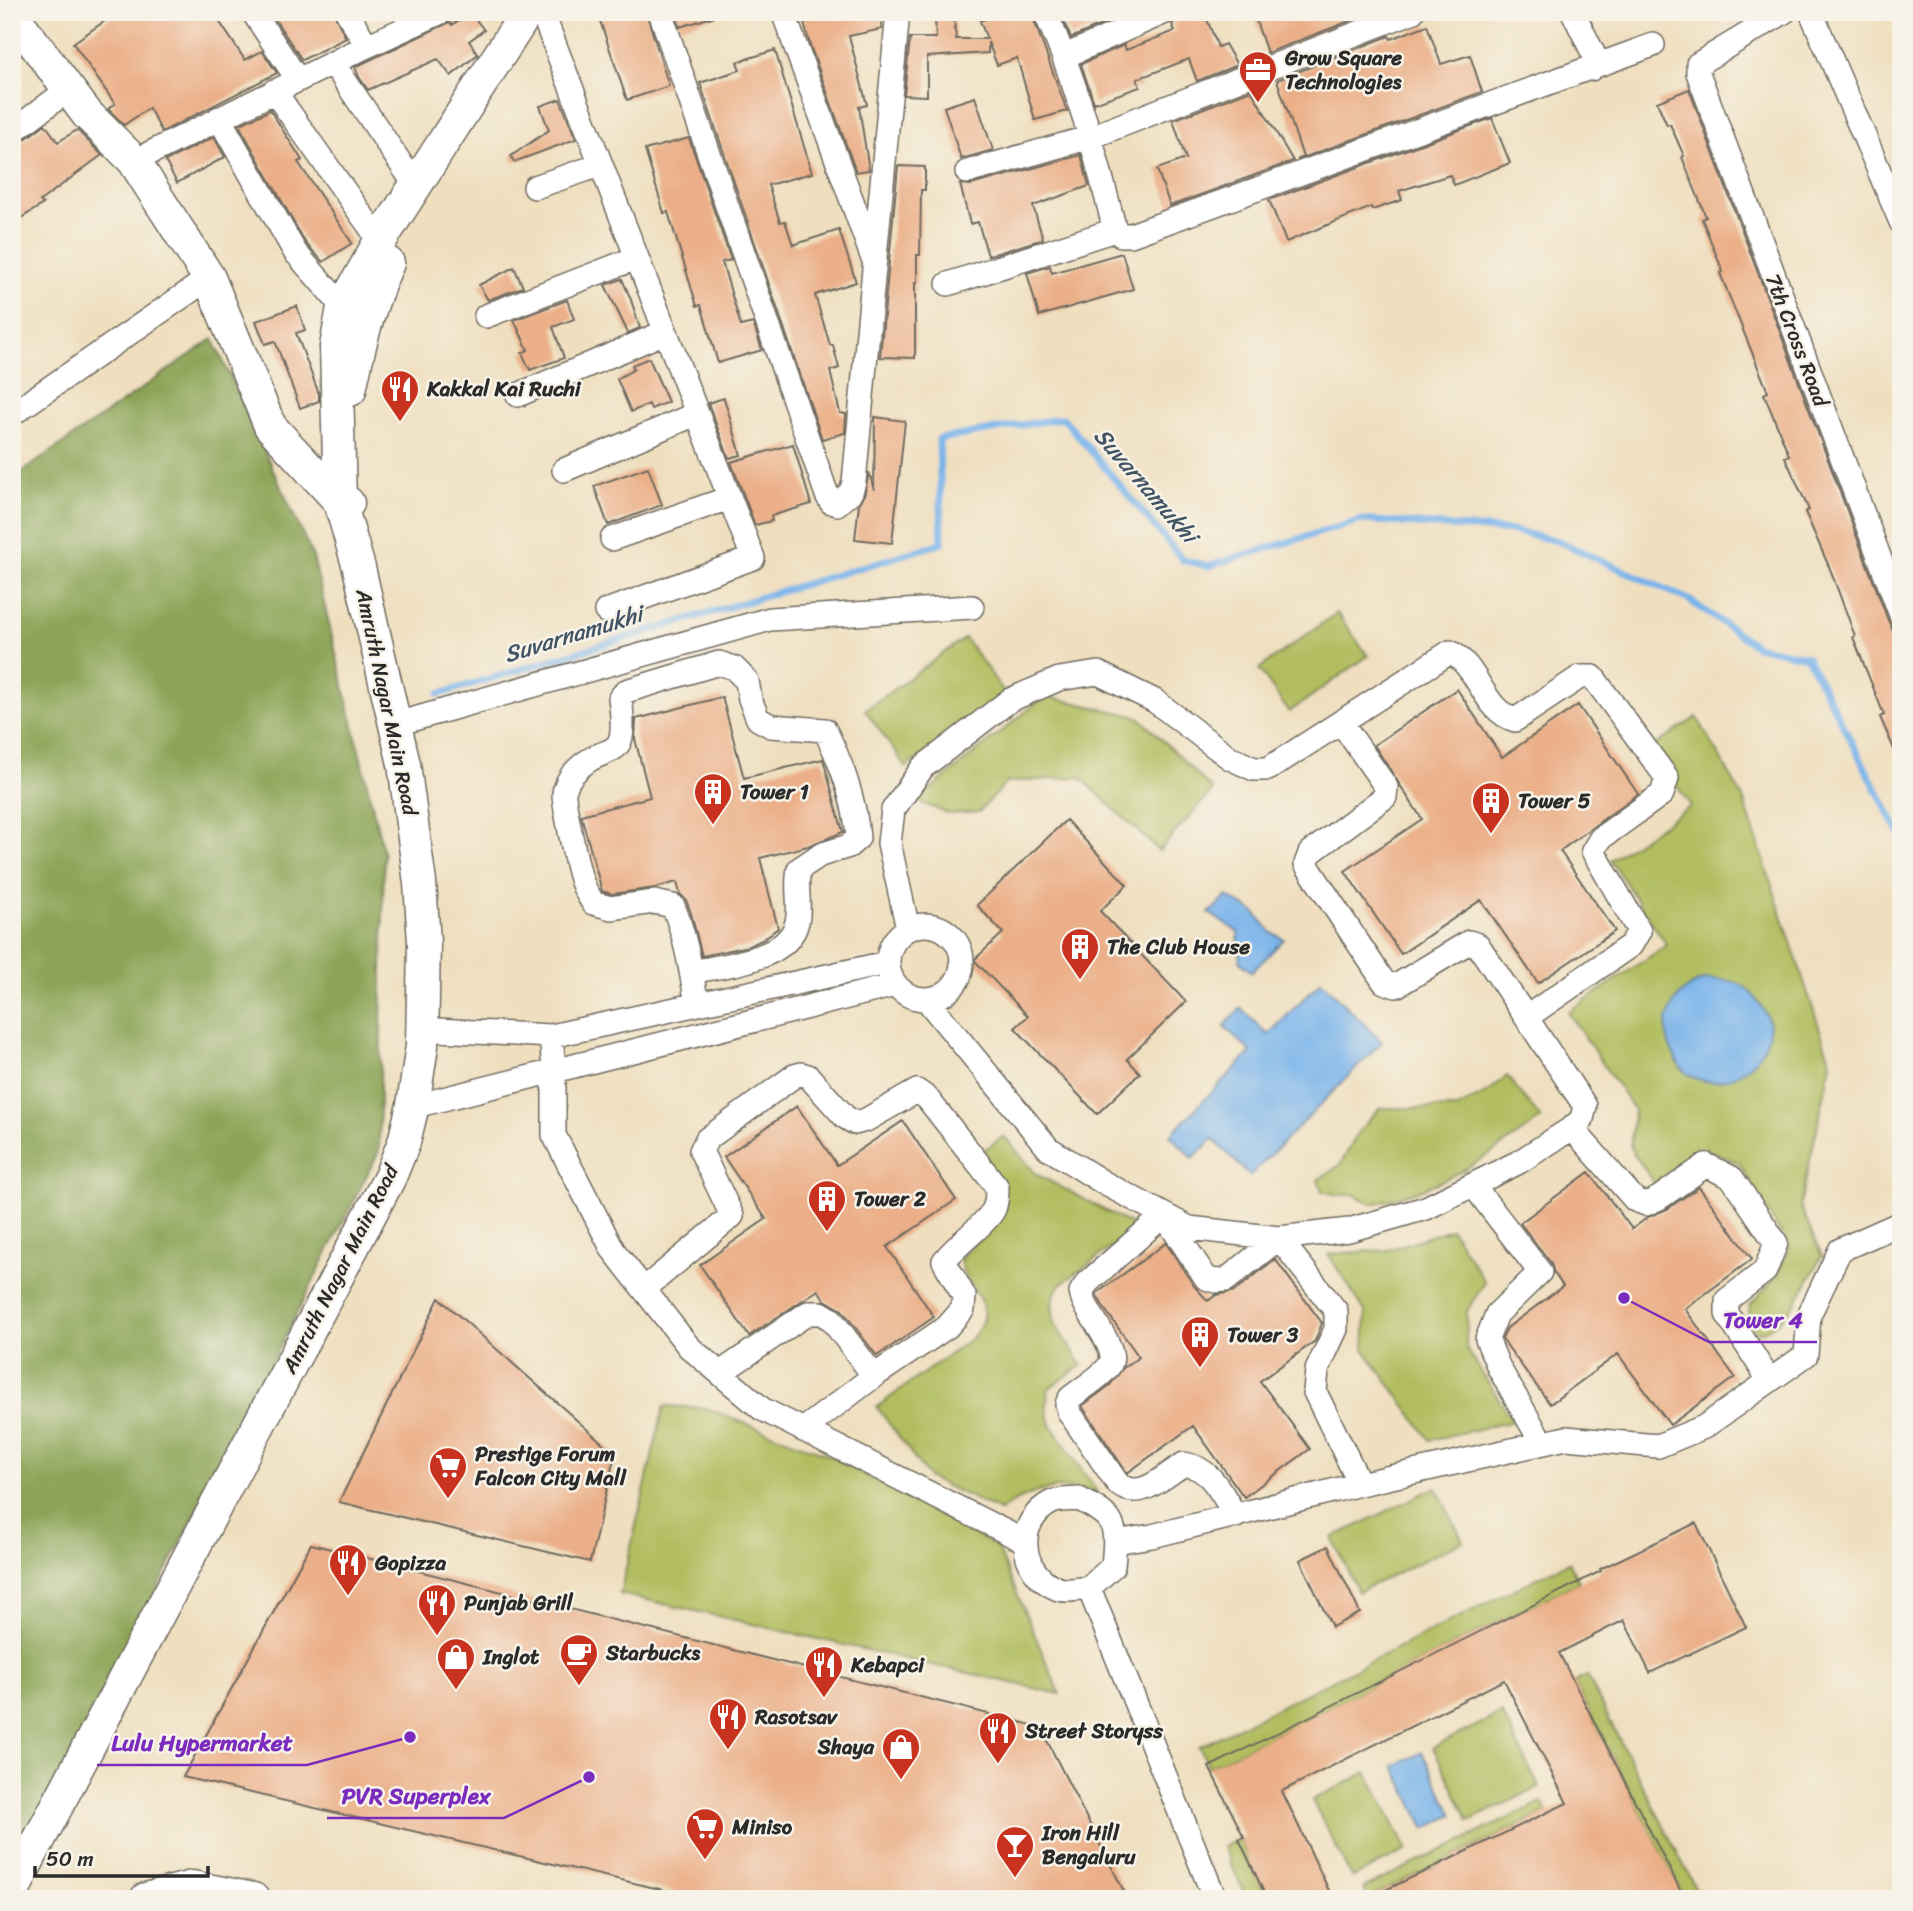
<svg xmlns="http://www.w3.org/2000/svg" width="1913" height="1911" font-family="Sriracha,sans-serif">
<rect width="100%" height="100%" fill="#f7f3e8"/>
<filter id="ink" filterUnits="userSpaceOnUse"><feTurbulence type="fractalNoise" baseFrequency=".0143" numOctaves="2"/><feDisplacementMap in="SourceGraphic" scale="14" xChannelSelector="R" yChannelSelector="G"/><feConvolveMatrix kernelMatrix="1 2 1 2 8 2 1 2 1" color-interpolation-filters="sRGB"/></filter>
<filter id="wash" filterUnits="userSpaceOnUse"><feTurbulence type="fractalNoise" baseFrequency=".00686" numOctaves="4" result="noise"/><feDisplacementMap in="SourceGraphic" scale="28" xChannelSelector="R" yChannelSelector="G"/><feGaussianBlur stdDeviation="1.57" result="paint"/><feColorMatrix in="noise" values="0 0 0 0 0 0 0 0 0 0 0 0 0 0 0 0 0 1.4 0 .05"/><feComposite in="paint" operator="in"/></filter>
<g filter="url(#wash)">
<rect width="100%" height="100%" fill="#efdfbf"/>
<path fill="#b1bd5f" stroke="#6e7445" stroke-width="2" d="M 1337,613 L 1368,656 L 1289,712 L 1259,669 Z
M 965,638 L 1006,695 L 906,767 L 865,710 Z
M 1045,696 L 1139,717 L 1213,790 L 1159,851 L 1080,777 L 1007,782 L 979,812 L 949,814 L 916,801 Z
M 1697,717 L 1743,798 L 1831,1063 L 1800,1206 L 1822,1256 C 1806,1283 1791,1323 1758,1333 L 1747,1321 L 1751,1304 L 1777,1276 L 1789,1248 L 1739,1163 L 1706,1149 L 1655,1184 L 1630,1148 L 1634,1110 L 1568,1012 L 1667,945 L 1610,860 L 1691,806 L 1651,748 Z
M 1507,1076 L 1541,1119 C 1486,1158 1441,1190 1372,1204 L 1355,1195 L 1339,1195 L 1322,1191 L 1318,1180 L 1340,1165 L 1359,1131 L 1380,1108 L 1457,1108 L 1488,1092 Z
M 1004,1136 L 1036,1174 L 1138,1228 L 1061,1284 L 1055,1293 L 1052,1303 L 1054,1323 L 1082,1365 L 1049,1388 C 1045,1403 1047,1414 1052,1427 L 1098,1493 C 1062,1483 1030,1488 1000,1511 L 929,1478 L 877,1407 L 972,1338 C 1003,1302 963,1290 960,1259 L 993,1222 L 980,1153 Z
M 1451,1229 L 1485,1282 L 1467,1311 L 1466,1348 L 1513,1421 L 1430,1440 L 1364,1349 L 1366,1313 L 1328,1254 L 1388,1250 Z
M 664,1406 L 705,1408 L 828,1455 L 997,1547 L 1060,1694 L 620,1594 Z
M 1436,1487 L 1463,1541 L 1358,1592 L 1332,1538 Z
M 1569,1562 L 1579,1582 L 1209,1767 L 1199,1747 Z
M 1587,1676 L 1701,1899 L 1685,1899 L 1574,1682 Z
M 1502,1713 L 1539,1787 L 1469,1821 L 1433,1747 Z
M 1367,1772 L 1407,1850 L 1352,1878 L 1312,1800 Z
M 1542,1802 L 1547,1812 L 1368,1898 L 1364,1888 Z
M 1239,1839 L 1267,1899 L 1247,1899 L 1223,1847 Z"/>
<path fill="#8ca456" stroke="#5c6840" stroke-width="2" d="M 213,339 L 313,557 L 384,855 L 379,1151 L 12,1876 L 12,479 Z"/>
<path fill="#79b3ea" stroke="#526f8a" stroke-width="2" d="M 1227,896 L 1254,912 L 1271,932 L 1284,939 L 1252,972 L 1240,962 L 1238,932 L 1209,913 Z
M 1706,979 C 1719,980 1732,979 1743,986 C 1753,992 1768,1013 1769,1025 C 1770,1036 1765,1047 1759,1055 C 1742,1078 1711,1092 1685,1072 C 1680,1069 1677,1060 1674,1055 C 1656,1023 1673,990 1706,979 Z
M 1321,981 L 1382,1042 L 1250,1176 L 1213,1139 L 1193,1158 L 1170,1135 L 1251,1052 L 1224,1026 L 1241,1008 L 1268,1035 Z
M 1422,1752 L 1453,1815 L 1425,1829 L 1394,1766 Z"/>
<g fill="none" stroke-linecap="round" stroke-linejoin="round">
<path stroke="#79b3ea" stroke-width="7" d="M 439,694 L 942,543 L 939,439 L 1063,418 L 1183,560 L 1208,566 L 1362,520 L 1514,531 L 1558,541 L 1689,600 L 1756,646 L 1807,657 L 1901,836"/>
</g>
<g id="blocks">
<path fill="#ebb089" d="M 118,12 L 213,12 L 245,60 L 262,51 L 277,73 L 162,132 L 149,108 L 124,125 L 108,109 L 115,104 L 73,43 Z
M 270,12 L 333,12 L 346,38 L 302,60 Z
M 470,12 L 484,30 L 469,41 L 478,54 L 451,76 L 438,59 L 368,90 L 359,77 L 355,67 L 450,22 L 452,25 Z
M 597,12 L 646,12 L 669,86 L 627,100 Z
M 675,12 L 714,12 L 715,16 L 680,27 Z
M 801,12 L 881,12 L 882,29 L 849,36 L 867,105 L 859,107 L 869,170 L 856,172 L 810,45 Z
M 1003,12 L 1031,12 L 1067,111 L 1035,120 L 1017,58 L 997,65 L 988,42 L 988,53 L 927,57 L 927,96 L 904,95 L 910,38 L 936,38 L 935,18 L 954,17 L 956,39 L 987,39 L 980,21 Z
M 1060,12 L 1112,12 L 1115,19 L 1071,38 Z
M 1179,12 L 1204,12 L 1218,47 L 1225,44 L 1237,65 L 1197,81 L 1189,59 L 1137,79 L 1140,87 L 1094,103 L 1081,64 L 1124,45 L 1126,50 L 1175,31 L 1172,24 L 1177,20 Z
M 1271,12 L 1373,12 L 1267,53 L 1255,18 Z
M 1427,25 L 1441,64 L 1470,55 L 1482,92 L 1297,160 L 1303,157 L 1277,80 L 1389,36 L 1391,39 Z
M 775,50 L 812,173 L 768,185 L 780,222 L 785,221 L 793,245 L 839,230 L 856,282 L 815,295 L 830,345 L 833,345 L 839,368 L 830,371 L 840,413 L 846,414 L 845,433 L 822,439 L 700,83 L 740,70 L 737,62 Z
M 1689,89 L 1888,620 L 1901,646 L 1901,765 L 1880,717 L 1884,715 L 1853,637 L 1855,636 L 1830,569 L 1805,512 L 1809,510 L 1785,457 L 1789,455 L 1764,394 L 1768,392 L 1720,273 L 1723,272 L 1702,219 L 1706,217 L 1682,157 L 1684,156 L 1670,124 L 1667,125 L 1657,102 Z
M 1251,90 L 1293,161 L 1170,206 L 1157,169 L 1186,159 L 1173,120 Z
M 975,97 L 993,150 L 961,159 L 944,107 Z
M 560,99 L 576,139 L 514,162 L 511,156 L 549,130 L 540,106 Z
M 270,110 L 302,160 L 298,162 L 352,243 L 323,262 L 306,244 L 239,125 Z
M 1492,118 L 1510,163 L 1454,185 L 1450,175 L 1399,191 L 1402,200 L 1372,210 L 1371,207 L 1286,242 L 1269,200 Z
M 45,124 L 58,142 L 77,130 L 102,155 L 40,201 L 43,204 L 12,224 L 12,146 L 20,143 Z
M 214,137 L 225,157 L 177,183 L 165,161 Z
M 689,138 L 731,260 L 722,262 L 741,326 L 753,323 L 762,350 L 718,363 L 701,305 L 697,306 L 668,212 L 664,213 L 645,150 Z
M 1081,155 L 1089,186 L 1033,206 L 1043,239 L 988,256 L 978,222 L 970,224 L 960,184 L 971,185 Z
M 898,166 L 925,167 L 925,190 L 921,190 L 920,255 L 917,255 L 917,283 L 915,283 L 915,358 L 880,357 Z
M 1122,253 L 1133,289 L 1039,316 L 1027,273 L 1050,266 L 1052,273 Z
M 514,267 L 523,287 L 488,300 L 479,285 Z
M 622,279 L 630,297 L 640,328 L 628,333 L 605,285 Z
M 567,300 L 574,319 L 553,327 L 564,358 L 530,370 L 522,353 L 528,350 L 514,320 Z
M 297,306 L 305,330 L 296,333 L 319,394 L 319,401 L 300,408 L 275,341 L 265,344 L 256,321 Z
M 649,358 L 668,402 L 651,409 L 649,404 L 631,412 L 617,379 L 634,369 L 632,365 Z
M 724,398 L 741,455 L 729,458 L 708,403 Z
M 875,417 L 905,421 L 892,543 L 855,539 L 859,504 L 864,496 L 869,472 L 874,490 Z
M 793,444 L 811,504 L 771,516 L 772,521 L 755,525 L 731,462 Z
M 648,467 L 662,505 L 608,525 L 594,486 Z
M 1457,689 L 1502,757 L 1578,705 L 1638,794 L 1560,851 L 1615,931 L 1538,983 L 1481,900 L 1401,954 L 1345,871 L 1422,819 L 1374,745 Z
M 722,697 L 744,778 L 823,759 L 843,832 L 808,846 L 760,858 L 778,928 L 762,940 L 749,946 L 702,956 L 691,913 L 686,900 L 680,894 L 677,882 L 655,888 L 612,894 L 602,891 L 581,815 L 650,797 L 635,739 L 636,719 Z
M 1066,820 L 1127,885 L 1100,911 L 1186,1002 L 1127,1059 L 1140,1073 L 1097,1114 L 1015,1028 L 1028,1016 L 974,960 L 1003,933 L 977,905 Z
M 797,1106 L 837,1165 L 903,1121 L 956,1200 L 887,1247 L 934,1317 L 877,1356 L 842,1310 L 825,1300 L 818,1290 L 749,1336 L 700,1265 L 766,1219 L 724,1157 Z
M 1589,1172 L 1632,1229 L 1648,1217 L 1667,1209 L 1699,1187 L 1752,1259 L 1685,1309 L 1735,1377 L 1670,1425 L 1618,1354 L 1550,1404 L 1502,1339 L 1507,1328 L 1563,1286 L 1554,1273 L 1551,1263 L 1520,1223 Z
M 1166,1243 L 1194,1286 L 1208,1301 L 1216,1295 L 1235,1291 L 1275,1259 L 1322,1323 L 1315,1341 L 1260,1381 L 1310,1449 L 1244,1497 L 1193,1426 L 1127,1473 L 1082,1406 L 1110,1385 L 1123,1368 L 1139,1357 L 1104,1308 L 1096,1294 Z
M 439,1298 L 615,1454 L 590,1562 L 339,1502 Z
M 1696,1523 L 1746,1627 L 1650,1673 L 1624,1620 L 1559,1653 L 1685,1899 L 1367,1899 L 1567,1803 L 1504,1680 L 1282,1791 L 1333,1899 L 1267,1899 L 1239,1839 L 1244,1837 L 1209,1767 L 1601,1571 L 1600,1569 Z
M 311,1544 L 1040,1727 L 1128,1899 L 702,1899 L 183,1777 Z
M 1328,1546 L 1360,1613 L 1332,1627 L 1300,1560 Z"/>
</g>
</g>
<g filter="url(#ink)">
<use href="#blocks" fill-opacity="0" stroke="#706a5f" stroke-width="2"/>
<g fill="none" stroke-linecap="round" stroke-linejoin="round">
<defs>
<path id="street" d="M 253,12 L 298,80
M 347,12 L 367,46
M 542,12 L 753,558 L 606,611
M 660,12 L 827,495 L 831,502 L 837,504 L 851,492 L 854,482 L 898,12
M 783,12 L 872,256
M 1045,12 C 1077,82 1096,156 1115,230 L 1121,235 L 1131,235 L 1653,45
M 1573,12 L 1595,57 L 1595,62 L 1591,69
M 1784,12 L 1698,64 L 1698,73 L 1901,615
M 1811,12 L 1901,222
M 1065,56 L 1165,12
M 333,63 L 416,186
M 274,91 L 380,241
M 219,118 L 295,252 L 343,307
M 12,132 L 69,89
M 134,161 L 367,46 L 441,12
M 967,172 L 1091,137 L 1412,12
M 535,187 L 600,165
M 948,284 L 1115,230
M 486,316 L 636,258
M 518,395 L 665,332
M 12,414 L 209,278
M 564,470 L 696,414
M 612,539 L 729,498
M 407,721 L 770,619 L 972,607
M888 962a37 37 0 1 1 74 0a37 37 0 1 1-74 0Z
M 908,929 L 889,843 L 893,810 L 923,767 L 1010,700 L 1059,679 L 1098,673 L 1155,701 L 1230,758 L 1254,769 L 1268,769 L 1341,722
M 691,972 C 724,965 788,961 797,922 C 801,904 795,887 799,869 L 820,855 L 849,846 L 858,838 C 855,802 841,762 825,730 L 771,726 L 758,719 L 750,699 L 747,681 L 734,668 L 719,663 L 626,691 L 620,698 C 630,771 605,737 573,774 C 569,778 564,789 564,794 C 564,804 578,875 583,884 C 585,891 590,897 593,903 L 611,908 L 654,902 L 673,906 C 686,937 691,971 697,1004
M 926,999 L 1048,1148 L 1104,1183 L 1189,1228 L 1279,1238 L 1349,1230 L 1426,1208 L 1519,1162 L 1572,1128 L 1582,1119 L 1585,1106 L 1478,945 L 1469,942 L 1396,986 L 1384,982 L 1306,864 L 1310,853 L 1385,797 L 1386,787 L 1341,722 L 1450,652 C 1479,666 1483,711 1515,720 L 1580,677 L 1593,677 L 1667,778 L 1662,794 L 1601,838 L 1593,851 L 1639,931 L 1631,945 L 1527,1017
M 437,1030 L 551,1036 L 887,963
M 551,1036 L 554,1069 L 554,1135 L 613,1250 L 689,1347 L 762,1409 L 1024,1541
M 427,1103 L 895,985
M 1572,1128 L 1635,1200 L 1646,1204 L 1659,1198 L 1706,1165 L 1732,1178 L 1776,1243 L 1765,1271 L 1727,1300 L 1727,1314 L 1769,1380
M 1473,1185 L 1540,1272 L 1497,1314 L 1487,1339 L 1499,1368 L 1542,1443
M 644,1289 L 732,1216 L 701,1151 L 707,1139 L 794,1076 L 801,1074 L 808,1076 L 845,1117 L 855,1123 L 866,1120 L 917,1091 L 927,1098 L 997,1187 C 997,1195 997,1202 994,1209 C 987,1223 956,1245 944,1261 L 964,1296 L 963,1309 L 947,1327 L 874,1376 L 803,1430
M 720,1373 L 808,1313 L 821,1313 L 831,1319 L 874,1376
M 1079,1499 C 1117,1518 1117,1525 1113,1566 L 1089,1588 C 1080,1589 1064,1592 1056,1588 C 1019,1572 1014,1521 1052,1502 C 1059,1499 1071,1500 1079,1499 Z
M 1236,1516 C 1221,1494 1212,1468 1184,1464 C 1164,1476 1140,1502 1118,1484 L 1069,1412 L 1067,1404 L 1070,1398 C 1082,1388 1100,1378 1109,1366 C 1122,1350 1084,1313 1081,1292 L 1087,1283 L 1164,1215 L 1206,1278 L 1215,1281 L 1226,1280 L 1279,1238 L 1336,1311 L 1336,1329 L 1317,1370 L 1315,1392 L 1360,1484
M 1115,1542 L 1152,1536 L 1360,1484 L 1566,1438 L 1658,1446 L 1704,1427 L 1806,1355 L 1809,1315 L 1840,1250 L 1901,1223
M 1089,1588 L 1215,1899"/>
<path id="secondary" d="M 12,14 L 87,114 L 134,161 L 209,278 L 270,426 L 340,502 L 348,503
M 350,390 C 359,346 369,305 388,263
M 12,1895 L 22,1872 L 390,1177 L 404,1142 L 413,1105 L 422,1046 L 424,942 L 420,883 L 404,764 L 359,568 L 340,502 L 336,347 L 343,307 L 380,241 L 527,12
M 146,1899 L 192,1887 L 253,1899"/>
</defs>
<use href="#street" stroke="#706a5f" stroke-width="26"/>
<use href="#secondary" stroke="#706a5f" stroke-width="35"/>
<use href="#street" stroke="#fff" stroke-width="23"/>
<use href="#secondary" stroke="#fff" stroke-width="32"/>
</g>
</g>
<defs>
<symbol id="office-pin" viewBox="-11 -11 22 30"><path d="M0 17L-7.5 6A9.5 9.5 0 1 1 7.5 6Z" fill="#c8321e" stroke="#f7f3e8"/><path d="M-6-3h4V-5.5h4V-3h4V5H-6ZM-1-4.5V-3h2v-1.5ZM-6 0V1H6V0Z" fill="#fff"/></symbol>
<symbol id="restaurant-pin" viewBox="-11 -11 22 30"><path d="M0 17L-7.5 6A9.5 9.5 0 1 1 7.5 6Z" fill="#c8321e" stroke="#f7f3e8"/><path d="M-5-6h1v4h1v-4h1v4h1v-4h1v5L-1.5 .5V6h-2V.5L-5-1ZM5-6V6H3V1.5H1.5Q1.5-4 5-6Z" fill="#fff"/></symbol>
<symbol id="building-pin" viewBox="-11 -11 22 30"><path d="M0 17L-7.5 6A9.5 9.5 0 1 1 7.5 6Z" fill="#c8321e" stroke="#f7f3e8"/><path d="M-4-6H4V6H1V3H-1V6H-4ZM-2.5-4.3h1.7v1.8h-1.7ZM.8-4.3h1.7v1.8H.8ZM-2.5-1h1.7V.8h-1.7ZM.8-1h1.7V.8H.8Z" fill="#fff"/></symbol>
<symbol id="supermarket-pin" viewBox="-11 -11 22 30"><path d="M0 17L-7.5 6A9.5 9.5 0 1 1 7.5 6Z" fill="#c8321e" stroke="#f7f3e8"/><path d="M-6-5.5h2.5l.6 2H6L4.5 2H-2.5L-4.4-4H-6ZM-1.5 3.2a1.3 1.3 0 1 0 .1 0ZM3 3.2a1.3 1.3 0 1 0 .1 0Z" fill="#fff"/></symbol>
<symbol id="cafe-pin" viewBox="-11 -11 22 30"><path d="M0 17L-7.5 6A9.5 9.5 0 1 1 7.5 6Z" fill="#c8321e" stroke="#f7f3e8"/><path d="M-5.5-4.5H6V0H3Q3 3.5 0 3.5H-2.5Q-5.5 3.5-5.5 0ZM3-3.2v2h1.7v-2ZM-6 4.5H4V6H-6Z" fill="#fff"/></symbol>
<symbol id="shop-pin" viewBox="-11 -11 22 30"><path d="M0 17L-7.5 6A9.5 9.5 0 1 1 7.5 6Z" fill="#c8321e" stroke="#f7f3e8"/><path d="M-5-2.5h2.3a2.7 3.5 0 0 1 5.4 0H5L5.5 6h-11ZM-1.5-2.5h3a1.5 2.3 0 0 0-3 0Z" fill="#fff"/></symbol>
<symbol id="bar-pin" viewBox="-11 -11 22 30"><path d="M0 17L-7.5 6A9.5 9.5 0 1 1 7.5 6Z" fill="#c8321e" stroke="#f7f3e8"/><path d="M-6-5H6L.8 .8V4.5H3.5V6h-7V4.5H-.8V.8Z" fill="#fff"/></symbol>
</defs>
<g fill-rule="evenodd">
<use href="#office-pin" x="1236" y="48" width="44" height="60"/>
<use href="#restaurant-pin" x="378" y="367" width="44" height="60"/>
<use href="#building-pin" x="691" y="770" width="44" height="60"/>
<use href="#building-pin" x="1469" y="779" width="44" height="60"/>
<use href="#building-pin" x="1058" y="925" width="44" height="60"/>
<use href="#building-pin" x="805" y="1177" width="44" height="60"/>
<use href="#building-pin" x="1178" y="1313" width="44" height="60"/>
<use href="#supermarket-pin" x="426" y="1444" width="44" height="60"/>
<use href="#restaurant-pin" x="326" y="1541" width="44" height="60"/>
<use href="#restaurant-pin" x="415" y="1581" width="44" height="60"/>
<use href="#cafe-pin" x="557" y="1631" width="44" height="60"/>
<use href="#shop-pin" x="434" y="1635" width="44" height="60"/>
<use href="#restaurant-pin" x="802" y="1643" width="44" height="60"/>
<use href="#restaurant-pin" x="706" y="1695" width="44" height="60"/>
<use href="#restaurant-pin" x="976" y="1709" width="44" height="60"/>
<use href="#shop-pin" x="879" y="1725" width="44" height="60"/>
<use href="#supermarket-pin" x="683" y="1805" width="44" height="60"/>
<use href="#bar-pin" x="993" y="1823" width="44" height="60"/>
</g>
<g text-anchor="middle" stroke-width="5" stroke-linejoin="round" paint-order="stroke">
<g font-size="21" font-weight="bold" fill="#2b2b2b" stroke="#f7f3e8" text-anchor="start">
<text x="1285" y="65">Grow Square<tspan x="1285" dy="24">Technologies</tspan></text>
<text x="427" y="396">Kakkal Kai Ruchi</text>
<text x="740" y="799">Tower 1</text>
<text x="1518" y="808">Tower 5</text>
<text x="1107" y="954">The Club House</text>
<text x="854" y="1206">Tower 2</text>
<text x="1227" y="1342">Tower 3</text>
<text x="475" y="1461">Prestige Forum<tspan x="475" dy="24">Falcon City Mall</tspan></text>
<text x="375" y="1570">Gopizza</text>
<text x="464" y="1610">Punjab Grill</text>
<text x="606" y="1660">Starbucks</text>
<text x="483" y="1664">Inglot</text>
<text x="851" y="1672">Kebapci</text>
<text x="755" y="1724">Rasotsav</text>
<text x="1025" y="1738">Street Storyss</text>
<text x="874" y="1754" text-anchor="end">Shaya</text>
<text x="732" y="1834">Miniso</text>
<text x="1042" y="1840">Iron Hill<tspan x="1042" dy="24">Bengaluru</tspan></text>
</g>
<g font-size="21" fill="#2b2b2b" stroke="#f7f3e8">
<text transform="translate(1797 340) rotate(69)" y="7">7th Cross Road</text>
<text transform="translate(387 702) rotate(78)" y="7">Amruth Nagar Main Road</text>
<text transform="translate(340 1269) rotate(-63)" y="7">Amruth Nagar Main Road</text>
</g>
<g font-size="23" font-style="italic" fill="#425464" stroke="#f7f3e8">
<text transform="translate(1146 485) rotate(49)" y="8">Suvarnamukhi</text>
<text transform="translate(573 634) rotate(-17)" y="8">Suvarnamukhi</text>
</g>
</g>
<path fill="none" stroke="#7b2cbf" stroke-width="2.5" d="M1624 1298L1709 1342H1817M410 1737L307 1765H97M589 1777L504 1818H327"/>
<g fill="#7b2cbf" stroke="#f7f3e8" stroke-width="2.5">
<circle cx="1624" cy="1298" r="7"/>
<circle cx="410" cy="1737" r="7"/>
<circle cx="589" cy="1777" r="7"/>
</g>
<g font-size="23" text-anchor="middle" font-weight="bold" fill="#7b2cbf" stroke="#f7f3e8" stroke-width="5" stroke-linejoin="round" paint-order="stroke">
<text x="1763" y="1328">Tower 4</text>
<text x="202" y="1751">Lulu Hypermarket</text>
<text x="416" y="1804">PVR Superplex</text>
</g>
<rect width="1913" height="1911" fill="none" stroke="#f7f3e8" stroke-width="42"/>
<path d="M35 1866v10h173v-10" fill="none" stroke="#2b2b2b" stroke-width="3.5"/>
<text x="46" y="1866" font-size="21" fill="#2b2b2b" stroke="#f7f3e8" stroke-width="5" paint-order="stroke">50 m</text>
</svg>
